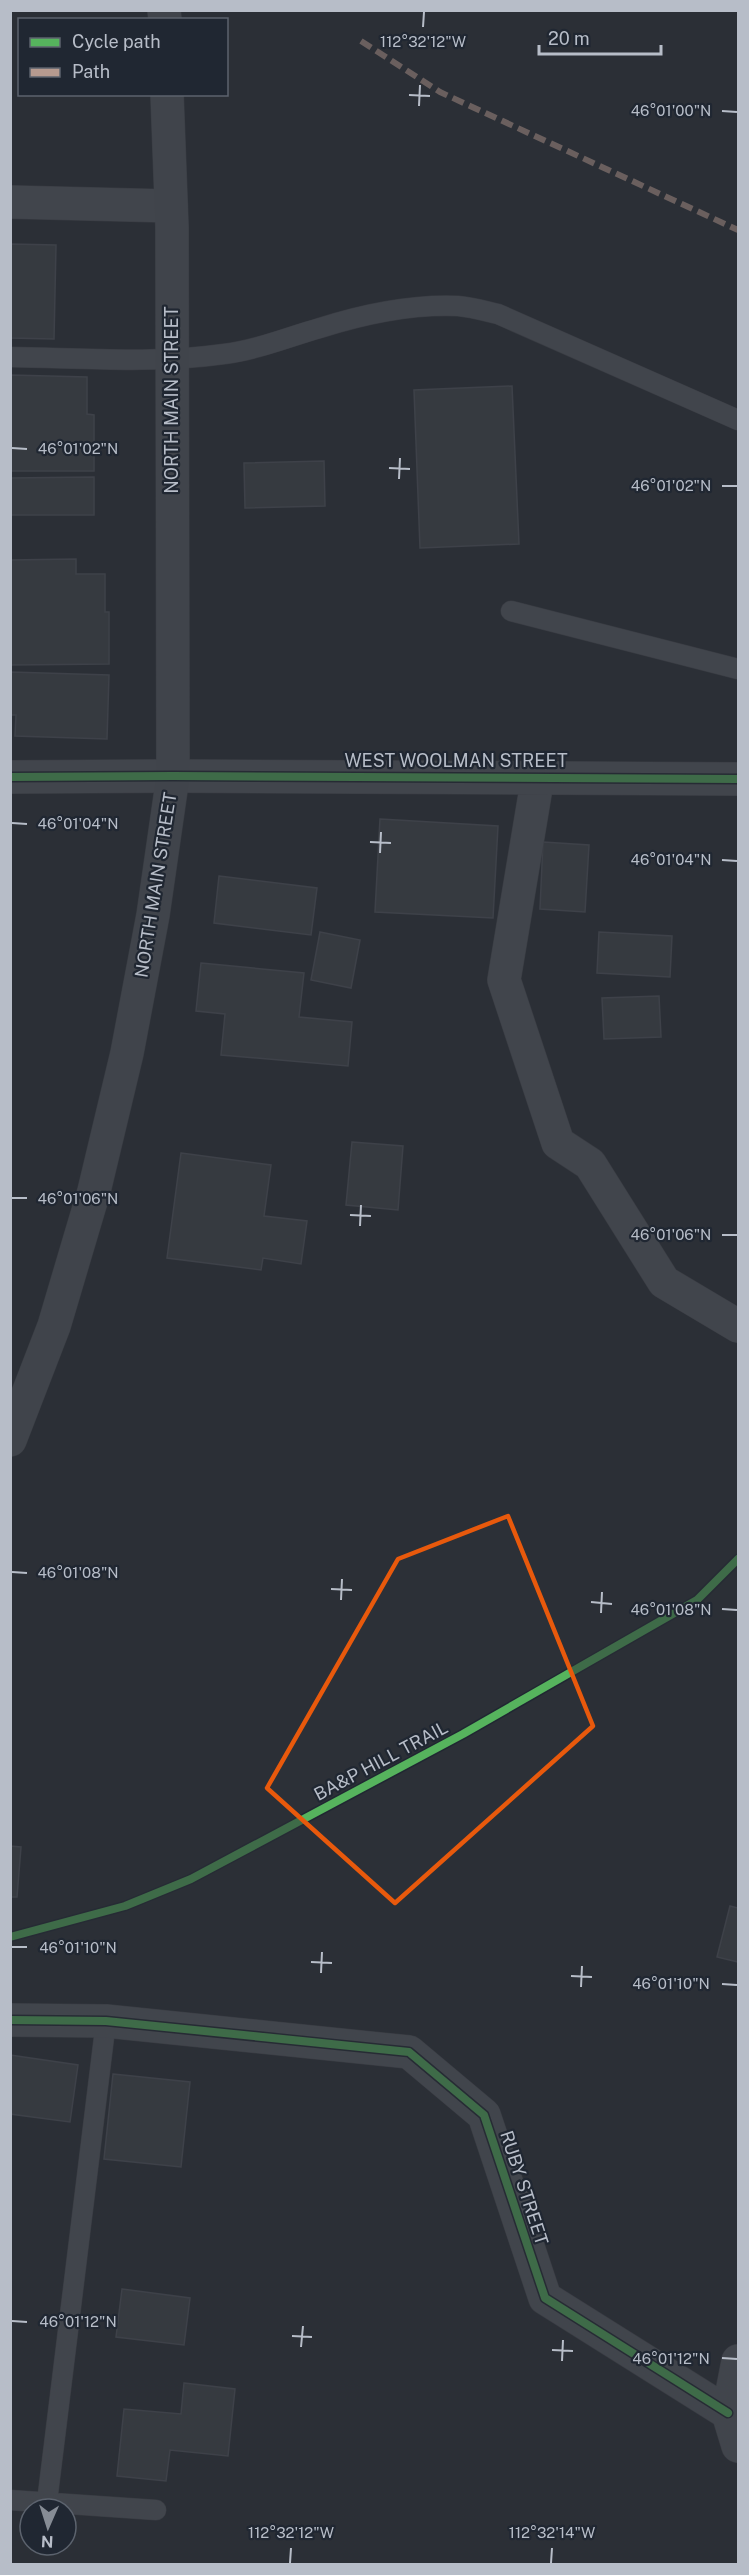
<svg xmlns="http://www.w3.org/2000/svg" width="749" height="2575" font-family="'Public Sans',sans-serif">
<rect width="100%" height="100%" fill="#2c3037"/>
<path fill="#43474c" stroke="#54585f" stroke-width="1.5" d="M 10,244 L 56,245 L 54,339 L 10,338 Z
M 10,375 L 87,377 L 87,414 L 94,415 L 94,471 L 10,471 Z
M 512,386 L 519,544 L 420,548 L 414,390 Z
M 324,461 L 325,506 L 245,508 L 244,463 Z
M 94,477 L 94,515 L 10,515 L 10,478 Z
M 76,559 L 76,574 L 105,574 L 105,612 L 109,612 L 109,664 L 10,665 L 10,560 Z
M 10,672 L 109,675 L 107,739 L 15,736 L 16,715 L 10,715 Z
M 380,819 L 498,826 L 493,918 L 375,912 Z
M 543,842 L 589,845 L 585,912 L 540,909 Z
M 219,876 L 317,888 L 311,935 L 214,923 Z
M 320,932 L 360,940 L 351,988 L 311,980 Z
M 599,932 L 672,936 L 670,977 L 597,973 Z
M 201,963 L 304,973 L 299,1017 L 352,1022 L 348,1066 L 221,1055 L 225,1014 L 196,1011 Z
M 659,996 L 661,1037 L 604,1039 L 602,998 Z
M 352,1142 L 403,1146 L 398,1210 L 346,1205 Z
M 181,1153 L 271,1165 L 264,1216 L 307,1221 L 301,1264 L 263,1258 L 261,1270 L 167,1258 Z
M 10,1846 L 21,1847 L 17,1897 L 10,1897 Z
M 730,1906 L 738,1908 L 738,1962 L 717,1957 Z
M 10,2055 L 78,2065 L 70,2122 L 10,2114 Z
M 113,2074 L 190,2082 L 181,2167 L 104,2159 Z
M 122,2289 L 190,2298 L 184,2345 L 116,2337 Z
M 184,2383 L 235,2389 L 228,2456 L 170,2450 L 166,2481 L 117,2476 L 124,2409 L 181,2414 Z"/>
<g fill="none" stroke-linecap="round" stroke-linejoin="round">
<defs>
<path id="service" d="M 10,357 C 81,358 153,364 224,354 C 257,350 288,337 320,328 C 364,314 412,304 458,306 C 471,307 485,311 498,314 L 738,420
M 511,611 L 738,669
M 10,2500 L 156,2510
M 47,2502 L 106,2021"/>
<path id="minor" d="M 10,202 L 171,206
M 538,776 L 504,980 L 558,1143 L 590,1164 L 664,1282 L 738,1326
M 10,777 L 173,776 L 738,779
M 10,2020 L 106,2021 L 409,2052 L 484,2115 L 545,2298 L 728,2413
M 738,2361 L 728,2413 L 738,2446"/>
<path id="secondary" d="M 164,10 L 165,20
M 10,1440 L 54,1326 L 94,1191 L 127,1053 L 153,915 L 173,776 L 172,227 L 167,94"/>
</defs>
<use href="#service" stroke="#484b51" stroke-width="21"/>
<use href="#minor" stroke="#484b51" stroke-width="34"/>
<use href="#secondary" stroke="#474b51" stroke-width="34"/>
<use href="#service" stroke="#5c5f66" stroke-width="20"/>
<use href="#minor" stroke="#5c5f66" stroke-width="33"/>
<use href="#secondary" stroke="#5a5e64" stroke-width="33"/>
<path stroke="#b69a8f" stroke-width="6" stroke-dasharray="12 6" stroke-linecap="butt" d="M 361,41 L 440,92 L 738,230"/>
<defs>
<path id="cycleway" d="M 10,777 L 173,776 L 738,779
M 10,1937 L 125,1906 L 191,1879 L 463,1734 L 697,1600 L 738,1559
M 10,2020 L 106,2021 L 409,2052 L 484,2115 L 545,2298 L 728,2413"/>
</defs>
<use href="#cycleway" stroke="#202732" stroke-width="11"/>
<use href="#cycleway" stroke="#56b35d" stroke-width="8"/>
</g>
<path d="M0 0H749V2575H0ZM 508,1516 L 593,1726 L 395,1903 L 267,1788 L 398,1559 Z" fill="#2c3037" fill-opacity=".55" fill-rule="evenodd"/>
<path fill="none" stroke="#e8590c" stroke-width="4.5" stroke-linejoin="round" d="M 508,1516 L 593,1726 L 395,1903 L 267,1788 L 398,1559 Z"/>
<path fill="none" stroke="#b7bdc8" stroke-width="2" d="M 423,27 L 424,12M 409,95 L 430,96M 419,106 L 420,85M 722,111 L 737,112M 12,448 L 27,449M 389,468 L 410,469M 399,479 L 400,458M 722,486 L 737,486M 12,823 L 27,824M 370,842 L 391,843M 380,853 L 381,832M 722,860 L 737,861M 12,1198 L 27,1198M 350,1215 L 371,1216M 360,1226 L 361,1205M 722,1235 L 737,1235M 12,1572 L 27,1573M 331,1589 L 352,1590M 341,1600 L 342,1579M 591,1602 L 612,1604M 722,1609 L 737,1610M 601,1613 L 602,1592M 12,1947 L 27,1947M 311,1962 L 332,1963M 321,1973 L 322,1952M 571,1976 L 592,1977M 722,1984 L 737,1985M 581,1987 L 582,1966M 12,2321 L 27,2322M 292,2336 L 312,2337M 301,2347 L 303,2326M 552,2350 L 573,2351M 722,2358 L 737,2359M 562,2361 L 563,2340M 290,2563 L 291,2548M 551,2563 L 552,2548"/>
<g text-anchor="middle" stroke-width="4.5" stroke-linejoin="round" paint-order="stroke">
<g font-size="18" fill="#b7bdc8" stroke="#202732">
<text transform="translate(172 400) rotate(-90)" y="6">NORTH MAIN STREET</text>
<text x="456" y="767">WEST WOOLMAN STREET</text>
<text transform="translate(156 885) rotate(-81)" y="6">NORTH MAIN STREET</text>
<text transform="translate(381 1761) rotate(-28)" y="6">BA&amp;P HILL TRAIL</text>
<text transform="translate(524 2188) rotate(72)" y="6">RUBY STREET</text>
</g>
</g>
<g font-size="15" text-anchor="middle" fill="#b7bdc8" stroke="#202732" stroke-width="4.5" stroke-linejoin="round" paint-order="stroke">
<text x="423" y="47">112°32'12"W</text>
<text x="671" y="116">46°01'00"N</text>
<text x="78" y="454">46°01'02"N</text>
<text x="671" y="491">46°01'02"N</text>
<text x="78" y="829">46°01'04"N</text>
<text x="671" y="865">46°01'04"N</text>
<text x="78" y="1204">46°01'06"N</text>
<text x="671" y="1240">46°01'06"N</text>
<text x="78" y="1578">46°01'08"N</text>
<text x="671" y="1615">46°01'08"N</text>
<text x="78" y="1953">46°01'10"N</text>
<text x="671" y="1989">46°01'10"N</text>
<text x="78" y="2327">46°01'12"N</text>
<text x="671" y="2364">46°01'12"N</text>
<text x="291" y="2538">112°32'12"W</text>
<text x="552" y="2538">112°32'14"W</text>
</g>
<rect width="749" height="2575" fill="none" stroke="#b7bdc8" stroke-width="24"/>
<rect x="18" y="18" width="210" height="78" fill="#202732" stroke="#5c636e" stroke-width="1.5"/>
<rect x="30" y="38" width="30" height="9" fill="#56b35d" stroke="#5c636e" stroke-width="1.5"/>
<text x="72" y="48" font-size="18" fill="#b7bdc8">Cycle path</text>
<rect x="30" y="68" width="30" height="9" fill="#b69a8f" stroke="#5c636e" stroke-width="1.5"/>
<text x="72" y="78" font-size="18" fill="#b7bdc8">Path</text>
<g transform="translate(48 2527) rotate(183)"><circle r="28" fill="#202732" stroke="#5c636e" stroke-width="1.5"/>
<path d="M0-4.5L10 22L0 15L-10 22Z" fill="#868c95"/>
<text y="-9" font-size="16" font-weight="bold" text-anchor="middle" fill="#b7bdc8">N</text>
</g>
<path d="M539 45v9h122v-9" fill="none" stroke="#b7bdc8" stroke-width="3"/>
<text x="548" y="45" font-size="18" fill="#b7bdc8" stroke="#202732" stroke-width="4.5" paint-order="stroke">20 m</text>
</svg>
